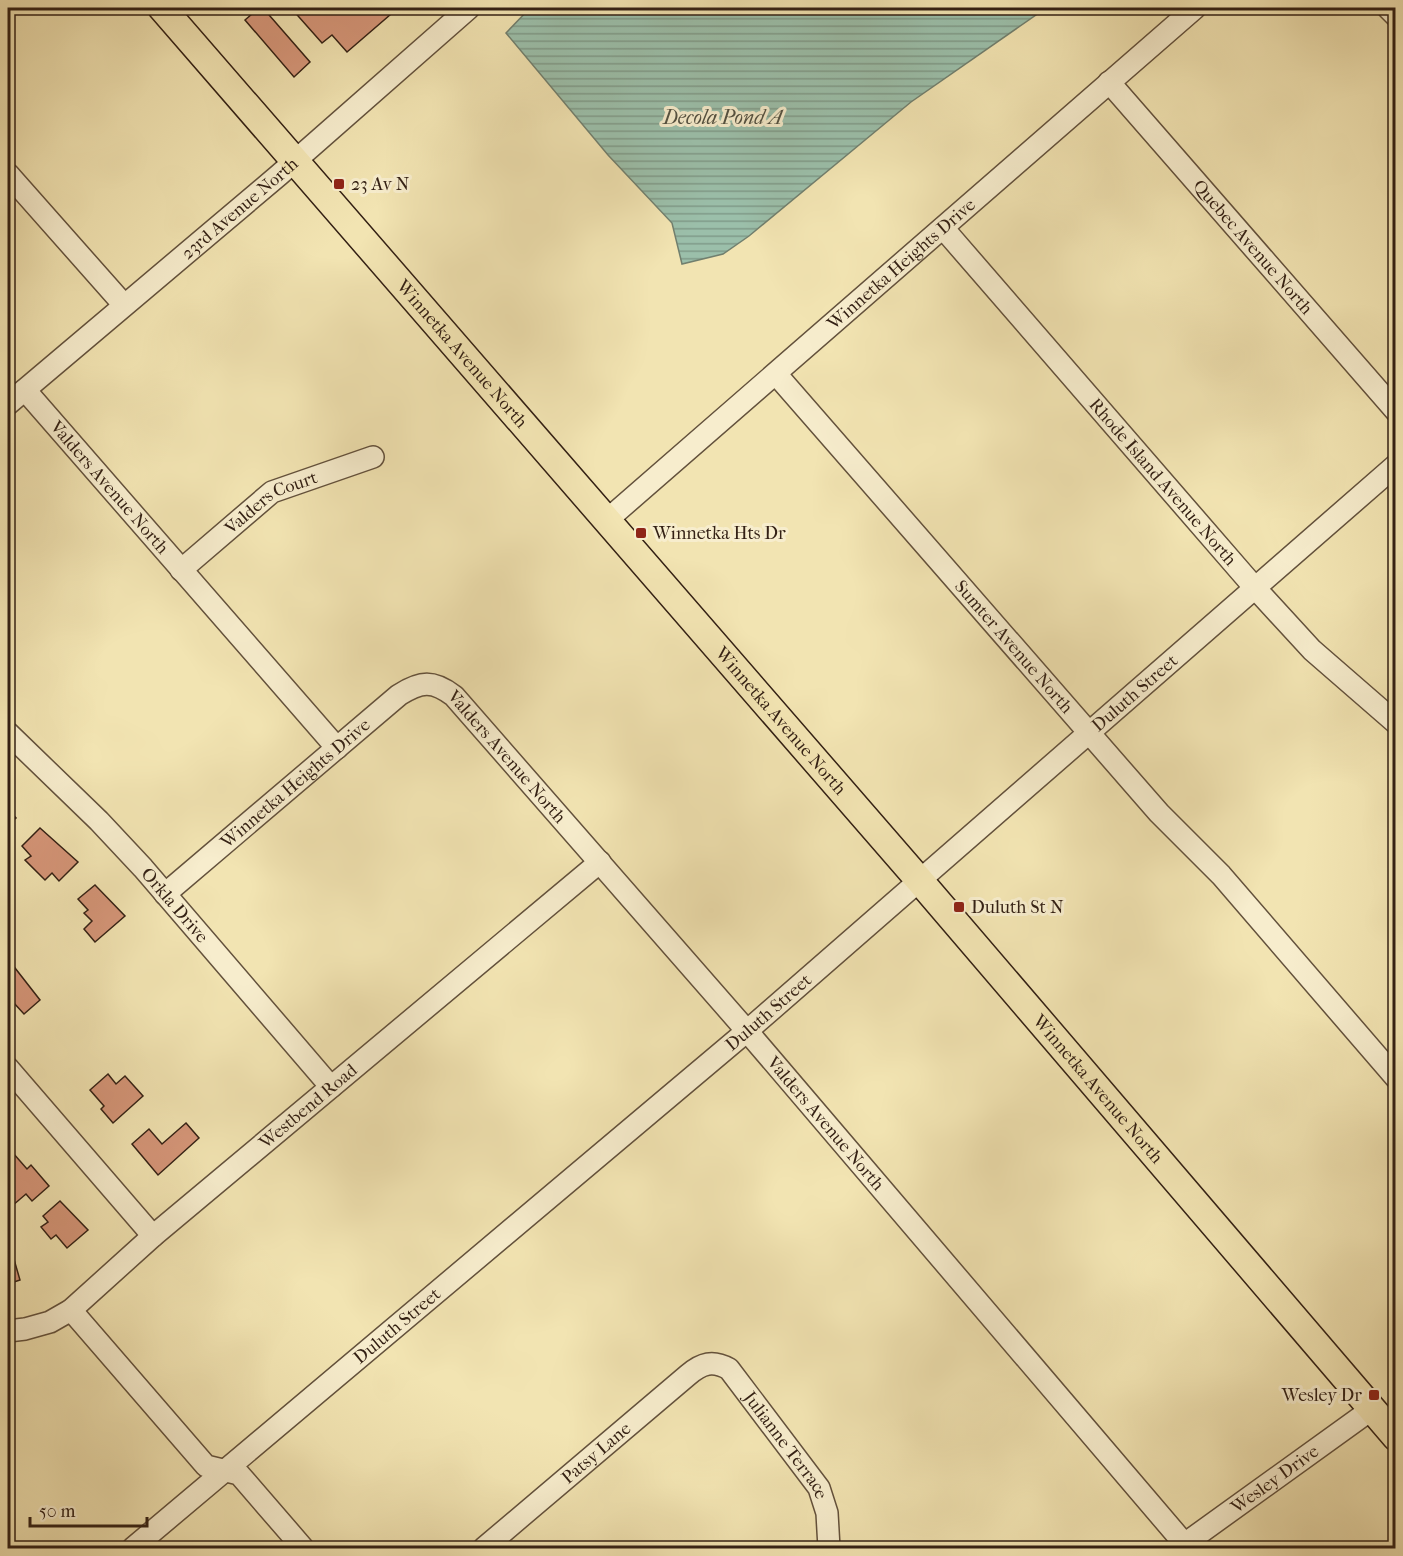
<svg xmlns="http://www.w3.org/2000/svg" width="1403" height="1556" font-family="'IM FELL French Canon',serif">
<defs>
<pattern id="water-rules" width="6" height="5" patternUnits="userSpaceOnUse" patternTransform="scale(1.5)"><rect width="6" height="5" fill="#9bbfaa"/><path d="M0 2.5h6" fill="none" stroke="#7f9b89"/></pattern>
</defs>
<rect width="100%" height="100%" fill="#f2e4b2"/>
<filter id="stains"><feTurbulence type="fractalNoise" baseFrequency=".00333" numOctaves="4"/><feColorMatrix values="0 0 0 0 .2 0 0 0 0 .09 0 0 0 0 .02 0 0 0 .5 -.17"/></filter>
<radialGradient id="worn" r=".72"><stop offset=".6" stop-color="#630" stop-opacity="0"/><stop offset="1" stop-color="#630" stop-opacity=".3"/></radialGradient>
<path fill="url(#water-rules)" stroke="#717f6e" stroke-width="1.5" d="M 530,8 L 1046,8 L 911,102 L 749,236 L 723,254 L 682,264 L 672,223 L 608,155 L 506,33 Z"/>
<path fill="#d69679" stroke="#332014" stroke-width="1.5" d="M 259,8 L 263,8 L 310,62 L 294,77 L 245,20 Z
M 291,8 L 398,8 L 347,52 L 332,35 L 322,43 Z
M 8,809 L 16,818 L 8,825 Z
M 40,828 L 78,862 L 59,881 L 52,873 L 45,880 L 25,860 L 31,856 L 22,846 Z
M 95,885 L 125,916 L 95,942 L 84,929 L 92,921 L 84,913 L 88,910 L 78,899 Z
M 8,959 L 40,1000 L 24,1014 L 13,1002 L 10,1004 L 8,1002 Z
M 108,1074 L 116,1084 L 125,1076 L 143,1096 L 113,1123 L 101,1109 L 104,1106 L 90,1090 Z
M 186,1123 L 199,1138 L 158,1175 L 132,1144 L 149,1129 L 162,1144 Z
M 13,1153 L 27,1169 L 31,1165 L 49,1186 L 32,1201 L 26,1194 L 12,1206 L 8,1200 L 8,1157 Z
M 60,1201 L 88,1230 L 67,1248 L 56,1235 L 51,1239 L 41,1227 L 48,1222 L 43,1216 Z
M 13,1256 L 20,1280 L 8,1284 L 8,1257 Z"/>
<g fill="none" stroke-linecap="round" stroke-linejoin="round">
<defs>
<g id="minor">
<path d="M 1388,8 L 1396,16"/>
<path id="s1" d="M 1109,82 L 1396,411"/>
<path d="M 8,174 L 124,305"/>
<path id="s2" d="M 943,228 L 1255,588 L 1312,650 L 1396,723"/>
<path id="s3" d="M 776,374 L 1159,813 L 1221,875 L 1396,1078"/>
<path id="s4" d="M 25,390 L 337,748"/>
<path id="s5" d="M 8,404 L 279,175 L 469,8"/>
<path id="s6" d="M 607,520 L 1195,8"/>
<path id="s7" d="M 181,570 L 272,492 L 373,457"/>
<path id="s8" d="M 8,733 L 99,821 L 143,868 L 331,1087"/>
<path id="s9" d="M 165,894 L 399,695 C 421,681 433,680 454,696 L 747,1031 L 1188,1548"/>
<path d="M 8,1068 L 153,1236"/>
<path d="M 71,1310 L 206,1466 L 239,1474 L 303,1548"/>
<path id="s10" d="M 8,1331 L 25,1329 L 50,1322 L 71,1310 L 153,1236 L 600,862"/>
<path id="s11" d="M 133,1548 L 747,1031 L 1396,465"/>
<path id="s12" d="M 484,1548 L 688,1375 C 702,1363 713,1360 729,1369 L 819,1488 L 827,1513 L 829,1548"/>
<path id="s13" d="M 1179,1548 L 1372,1409"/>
</g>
<g id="major">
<path id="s14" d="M 162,8 L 920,881 L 1396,1437"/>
</g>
</defs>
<use href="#minor" stroke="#63513c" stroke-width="24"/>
<use href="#major" stroke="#332014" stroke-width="30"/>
<use href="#minor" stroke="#f7edcd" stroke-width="21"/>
<use href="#major" stroke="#f2e4b2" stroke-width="27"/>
</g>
<g fill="#8f2418" stroke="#f7edcd" stroke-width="2">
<rect x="333" y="178" width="12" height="12" rx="3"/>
<rect x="635" y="527" width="12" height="12" rx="3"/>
<rect x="953" y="901" width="12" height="12" rx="3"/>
<rect x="1368" y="1389" width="12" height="12" rx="3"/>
</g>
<g text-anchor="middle" stroke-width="6" stroke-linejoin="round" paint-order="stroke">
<g font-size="18" fill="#332014" stroke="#f7edcd" text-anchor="start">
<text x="351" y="190">23 Av N</text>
<text x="653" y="539">Winnetka Hts Dr</text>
<text x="971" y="913">Duluth St N</text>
<text x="1362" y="1401" text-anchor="end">Wesley Dr</text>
</g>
<g font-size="18" fill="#332014" stroke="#f7edcd">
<text dy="6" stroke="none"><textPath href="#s5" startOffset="303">23rd Avenue North</textPath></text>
<text dy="6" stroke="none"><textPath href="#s1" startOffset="219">Quebec Avenue North</textPath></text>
<text dy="6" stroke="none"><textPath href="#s6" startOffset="390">Winnetka Heights Drive</textPath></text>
<text dy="6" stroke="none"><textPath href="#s14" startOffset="458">Winnetka Avenue North</textPath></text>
<text dy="6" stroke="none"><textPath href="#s2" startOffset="336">Rhode Island Avenue North</textPath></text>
<text dy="6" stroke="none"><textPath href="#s4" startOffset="129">Valders Avenue North</textPath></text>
<text dy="6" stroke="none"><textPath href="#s7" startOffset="114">Valders Court</textPath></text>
<text dy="6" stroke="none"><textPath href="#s3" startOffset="362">Sumter Avenue North</textPath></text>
<text dy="6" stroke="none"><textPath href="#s11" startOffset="1317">Duluth Street</textPath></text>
<text dy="6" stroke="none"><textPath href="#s14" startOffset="944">Winnetka Avenue North</textPath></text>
<text dy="6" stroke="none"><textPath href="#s9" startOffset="448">Valders Avenue North</textPath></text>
<text dy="6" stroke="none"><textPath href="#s9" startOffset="171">Winnetka Heights Drive</textPath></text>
<text dy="6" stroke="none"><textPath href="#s8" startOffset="240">Orkla Drive</textPath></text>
<text dy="6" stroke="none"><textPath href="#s11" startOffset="831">Duluth Street</textPath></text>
<text dy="6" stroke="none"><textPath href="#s14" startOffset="1430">Winnetka Avenue North</textPath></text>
<text dy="6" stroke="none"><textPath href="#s10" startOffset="380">Westbend Road</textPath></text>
<text dy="6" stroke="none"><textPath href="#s9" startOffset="934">Valders Avenue North</textPath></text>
<text dy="6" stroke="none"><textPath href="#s11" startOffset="345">Duluth Street</textPath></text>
<text dy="6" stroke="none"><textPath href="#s12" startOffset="408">Julianne Terrace</textPath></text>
<text dy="6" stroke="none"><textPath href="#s12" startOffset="147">Patsy Lane</textPath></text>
<text dy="6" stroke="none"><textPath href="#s13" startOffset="118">Wesley Drive</textPath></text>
</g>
<g font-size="20" font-style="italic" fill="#525041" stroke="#f7edcd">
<text x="723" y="124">Decola Pond A</text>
</g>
</g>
<rect width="1403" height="1556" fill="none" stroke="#f2e4b2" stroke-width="30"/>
<rect x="9" y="9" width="1385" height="1538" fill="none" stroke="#332014" stroke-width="3"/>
<rect x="15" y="15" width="1373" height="1526" fill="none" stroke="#332014" stroke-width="1.5"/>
<path d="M30 1517v9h117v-9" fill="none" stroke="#332014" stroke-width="3"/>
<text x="39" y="1517" font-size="18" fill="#332014" stroke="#f7edcd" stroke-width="4.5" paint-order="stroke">50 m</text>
<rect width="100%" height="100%" filter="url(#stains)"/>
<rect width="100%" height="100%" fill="url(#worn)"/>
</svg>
